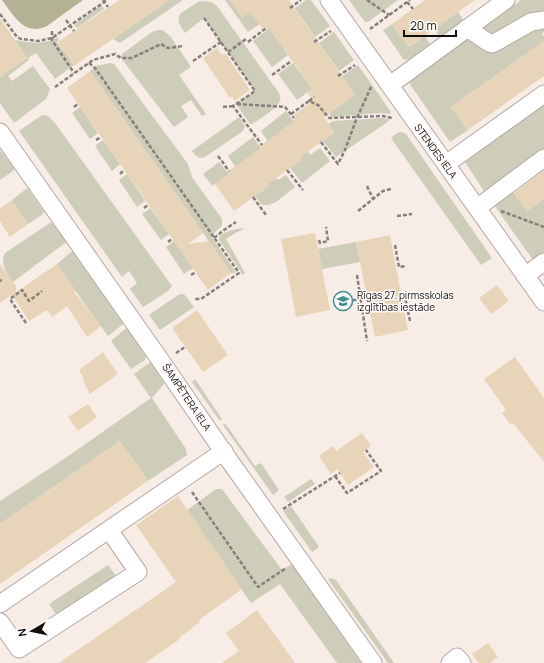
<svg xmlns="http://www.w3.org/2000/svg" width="544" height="663" font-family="Manrope,sans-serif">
<rect width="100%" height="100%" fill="#f8ece7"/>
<path fill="#cdcdba" d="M 169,0 L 183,0 L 120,43 L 113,39 Z
M 225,0 L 230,0 L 242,17 L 255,8 L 264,21 L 248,32 Z
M 306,0 L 311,0 L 330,26 L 315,37 L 295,8 Z
M 349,0 L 398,0 L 368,22 L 365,22 Z
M 521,0 L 544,0 L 544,32 L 542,34 L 544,37 L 544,41 L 451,107 L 468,130 L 450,142 L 407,80 L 492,22 Z
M 202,1 L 212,2 L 217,6 L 279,93 C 280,95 281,98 280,100 C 279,108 258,120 252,124 L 250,124 L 236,104 L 255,91 L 204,18 L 185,33 C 181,27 175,20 181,13 L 198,2 Z
M 101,5 L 104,9 L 77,28 L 74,25 Z
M 458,12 L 463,20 L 440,37 L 434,29 Z
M 392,24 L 409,47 L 425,36 L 430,44 L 410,59 L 404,60 L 383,30 Z
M 269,28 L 288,55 L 272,67 L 253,41 Z
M 158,30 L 163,30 L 171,37 L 191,67 L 179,75 L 206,114 L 202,116 L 191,100 L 181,106 L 188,117 L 174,127 L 121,58 L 122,54 L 152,32 Z
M 334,32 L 354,60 L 339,71 L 319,43 Z
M 57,37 L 59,40 L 57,42 L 74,65 L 55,79 L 36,53 L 28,58 L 29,60 L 8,76 L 12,81 L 33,66 L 50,89 L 46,99 L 14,123 L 0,103 L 0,77 L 27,58 L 15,40 C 30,43 44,45 57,37 Z
M 110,63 L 114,64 L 188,164 L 192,177 L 222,219 L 222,226 L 211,236 L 235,271 L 235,273 L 231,273 L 90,71 L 96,66 Z
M 293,63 L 312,89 L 297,100 L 278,74 Z
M 358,65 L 391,112 L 389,114 L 381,113 L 331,117 L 329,113 L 355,95 L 342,76 Z
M 544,98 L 544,155 L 487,196 L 465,162 Z
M 80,107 L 98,133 L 90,139 L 72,113 Z
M 286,111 L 294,122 L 281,131 L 269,143 L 261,131 Z
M 42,115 L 48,116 L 55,123 L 172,286 L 168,291 L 143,307 L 130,289 L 137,283 L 129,271 L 122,277 L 19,131 Z
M 239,117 L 245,126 L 243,131 L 205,157 C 199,159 196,157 192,151 Z
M 382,118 L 388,119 L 389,121 L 336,157 L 323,141 L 334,133 L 328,124 L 333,121 Z
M 401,132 L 404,133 L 406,134 L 492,258 L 481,265 L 391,138 L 397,133 Z
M 253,137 L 261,148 L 237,169 L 228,156 Z
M 103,140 L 120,164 L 112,171 L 95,146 Z
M 320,148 L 330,161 L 302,183 L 290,168 L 301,160 L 300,157 L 308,151 L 310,155 Z
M 0,150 L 14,168 L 13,171 L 0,180 Z
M 219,162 L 229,174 L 212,186 L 203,174 Z
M 127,174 L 145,201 L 137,207 L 119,180 Z
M 286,175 L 295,187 L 276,202 L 268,205 L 262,205 L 255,196 L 269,186 L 267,184 L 276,178 L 278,180 Z
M 510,188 L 527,211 L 544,199 L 544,252 L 533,260 L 494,205 Z
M 26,189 L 28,189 L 44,212 L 43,214 L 28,224 L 12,200 Z
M 150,208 L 169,234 L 161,240 L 142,214 Z
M 50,223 L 52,223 L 66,241 L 65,243 L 13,282 C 6,272 0,264 5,253 Z
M 241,228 L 244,229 L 237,232 L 226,239 L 245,273 L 243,275 L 219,240 C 220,231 234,230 241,228 Z
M 174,241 L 193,268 L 184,274 L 166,247 Z
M 356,242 L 360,262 L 322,269 L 318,249 Z
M 71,252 L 73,252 L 122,322 L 123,324 L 108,336 L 88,309 L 57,264 Z
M 182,294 L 185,295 L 194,307 L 160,330 L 149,315 L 178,295 Z
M 125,329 L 128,329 L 146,357 L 145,360 L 131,369 L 111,341 Z
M 149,363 L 151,363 L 163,381 L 164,384 L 152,398 L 186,449 L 187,455 L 148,481 L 120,441 L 0,524 L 0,501 L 64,459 L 151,398 L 134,374 Z
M 195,379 L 222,419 L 220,421 L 192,382 Z
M 225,423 L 255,466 L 261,463 L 279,490 L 273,495 L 223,425 Z
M 311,479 L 315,484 L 288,502 L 284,497 Z
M 216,489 L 222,489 L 282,570 L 292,564 L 361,663 L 337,663 L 280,584 L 251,603 L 187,510 Z
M 291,506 L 319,547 L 312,552 L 283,511 Z
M 108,565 L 121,583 L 61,622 L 49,604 Z
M 330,578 L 336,580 L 394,663 L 388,663 L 328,579 Z"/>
<path fill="#b3b294" d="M 2,0 L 83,0 L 47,26 C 25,37 13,15 2,0 Z"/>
<path fill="#e8d4b9" d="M 119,0 L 169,0 L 74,66 L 58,42 Z
M 230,0 L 289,0 L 355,95 L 324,117 L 334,133 L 300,157 L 301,160 L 268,184 L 269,186 L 234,211 L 215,184 L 229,174 L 227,172 L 261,148 L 260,146 L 294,122 L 293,120 L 296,117 L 294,115 L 313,101 L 307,92 L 312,89 L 269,28 L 267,30 L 265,27 L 262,28 L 250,12 L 242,18 Z
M 425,0 L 475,0 L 409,47 L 392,24 Z
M 0,18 L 27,58 L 0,77 Z
M 544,41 L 544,76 L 468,130 L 451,107 Z
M 217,48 L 222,55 L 225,53 L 250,90 L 235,101 L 232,97 L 230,98 L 203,58 Z
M 90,71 L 203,233 L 188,244 L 209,241 L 231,273 L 208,290 L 67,88 Z
M 544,170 L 544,199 L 527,212 L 514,193 Z
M 12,200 L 28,224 L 10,237 L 0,221 L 0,208 Z
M 315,233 L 330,310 L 296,317 L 281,239 Z
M 390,235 L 408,330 L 375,337 L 356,242 Z
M 0,264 L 16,286 L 16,292 L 0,303 Z
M 57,264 L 76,291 L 74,292 L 101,326 L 87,337 L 67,306 L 52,317 L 47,310 L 29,321 L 12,295 Z
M 497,285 L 509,301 L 491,314 L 479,298 Z
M 197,310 L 228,355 L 203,372 L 172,328 Z
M 103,352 L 118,374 L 90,394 L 84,383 L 85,382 L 79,370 Z
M 515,357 L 544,398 L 544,462 L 513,423 L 510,424 L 502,413 L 506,410 L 484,379 Z
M 88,404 L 97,417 L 78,431 L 68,417 Z
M 362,433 L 371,446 L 363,452 L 374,467 L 348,485 L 337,469 L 331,474 L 319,456 L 333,446 L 336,451 Z
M 120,441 L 148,481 L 0,584 L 0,524 Z
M 178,496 L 242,589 L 199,620 L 200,622 L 179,638 L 180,639 L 145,663 L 59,663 L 176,582 L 136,525 Z
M 257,610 L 295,663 L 222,663 L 239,651 L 226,633 Z
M 488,643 L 498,657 L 490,663 L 479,663 L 472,654 Z"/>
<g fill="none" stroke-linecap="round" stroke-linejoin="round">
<defs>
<path id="minor" d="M 329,0 L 544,302
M 467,28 L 489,43 L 492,44 L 496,42 L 531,22 L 544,20
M 390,85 L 506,0
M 0,132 L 163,364 L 229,460 L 373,663
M 446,164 L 544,94
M 477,208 L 544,158
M 525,276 L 544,262
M 0,604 L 224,451
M 0,622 L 19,649 L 138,572 L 109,530
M 450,663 L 457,657 L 462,663"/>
</defs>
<use href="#minor" stroke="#b5a9a4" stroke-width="19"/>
<path stroke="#877f7b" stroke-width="2.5" stroke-dasharray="4 2" stroke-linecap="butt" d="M 103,0 L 108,7
M 367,0 L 389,15
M 407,2 L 413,9
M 290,8 L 301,0
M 0,14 L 17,37 L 21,39 L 38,41 L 52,38 L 107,0
M 204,18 L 255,91 L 233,106 L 262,145
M 66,20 L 74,31
M 370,29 L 410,0
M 52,31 L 52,40 L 74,73
M 248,42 L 266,28
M 314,42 L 331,31
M 228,52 L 246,39
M 193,61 L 221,42
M 89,63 L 95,68 L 239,273 L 201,299 L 194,299
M 272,75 L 290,62
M 338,76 L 355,65
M 55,87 L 93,60 L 115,54 L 121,58 L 132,58 L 161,44 L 168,48 L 183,46
M 309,101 L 314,97
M 237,104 L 285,107 L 294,118
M 74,107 L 78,104
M 223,107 L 233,106
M 291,114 L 309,101 L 318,105 L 329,118 L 383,116 L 392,118
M 96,140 L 101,137
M 321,142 L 338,164 L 345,150 L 356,120 L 371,87
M 218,156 L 229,171
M 287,170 L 303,190
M 120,174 L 124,170
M 367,186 L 373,199
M 253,197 L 266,215
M 144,208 L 148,205
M 358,211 L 383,191 L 391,189
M 501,211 L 544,227
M 397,216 L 412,214
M 214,238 L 224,230 L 236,222
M 319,240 L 320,243 L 328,241 L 326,227
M 168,242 L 172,239
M 395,245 L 399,267 L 406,266
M 191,275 L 196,272
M 357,275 L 367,341
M 0,281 L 2,280
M 335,303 L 361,299
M 410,321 L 405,297 L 412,296
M 26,323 L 10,299 L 22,290 L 29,301 L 42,291
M 176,353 L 185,347
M 335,476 L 347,493 L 381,471 L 366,450
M 192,492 L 258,587 L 286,568
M 283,509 L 340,473"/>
<use href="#minor" stroke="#fff" stroke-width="17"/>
</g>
<defs>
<symbol id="school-ring" viewBox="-11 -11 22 22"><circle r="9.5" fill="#fefbfa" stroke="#438b90" stroke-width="1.5"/><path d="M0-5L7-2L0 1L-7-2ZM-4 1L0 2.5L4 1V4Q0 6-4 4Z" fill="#438b90"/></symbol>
</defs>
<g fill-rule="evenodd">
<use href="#school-ring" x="332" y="290" width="22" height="22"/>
</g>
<g text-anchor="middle" stroke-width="3" stroke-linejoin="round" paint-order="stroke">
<g font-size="10" fill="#130f0d" stroke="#fefbfa">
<text transform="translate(436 151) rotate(54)" y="4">STENDES IELA</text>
<text transform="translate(187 397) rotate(56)" y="4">ŠAMPĒTERA IELA</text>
</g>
<g font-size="10" fill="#130f0d" stroke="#fefbfa" text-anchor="start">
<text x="357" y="299">Rīgas 27. pirmsskolas<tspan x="357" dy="12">izglītības iestāde</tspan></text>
</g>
</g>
<g transform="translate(32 631) rotate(261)" stroke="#fefbfa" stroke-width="3" paint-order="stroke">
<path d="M0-3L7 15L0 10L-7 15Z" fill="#130f0d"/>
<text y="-6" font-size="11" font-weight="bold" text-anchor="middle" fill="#130f0d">N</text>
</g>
<path d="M404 30v6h52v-6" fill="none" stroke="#130f0d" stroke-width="2"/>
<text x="410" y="30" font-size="12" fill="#130f0d" stroke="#fefbfa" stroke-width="3" paint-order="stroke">20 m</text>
</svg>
